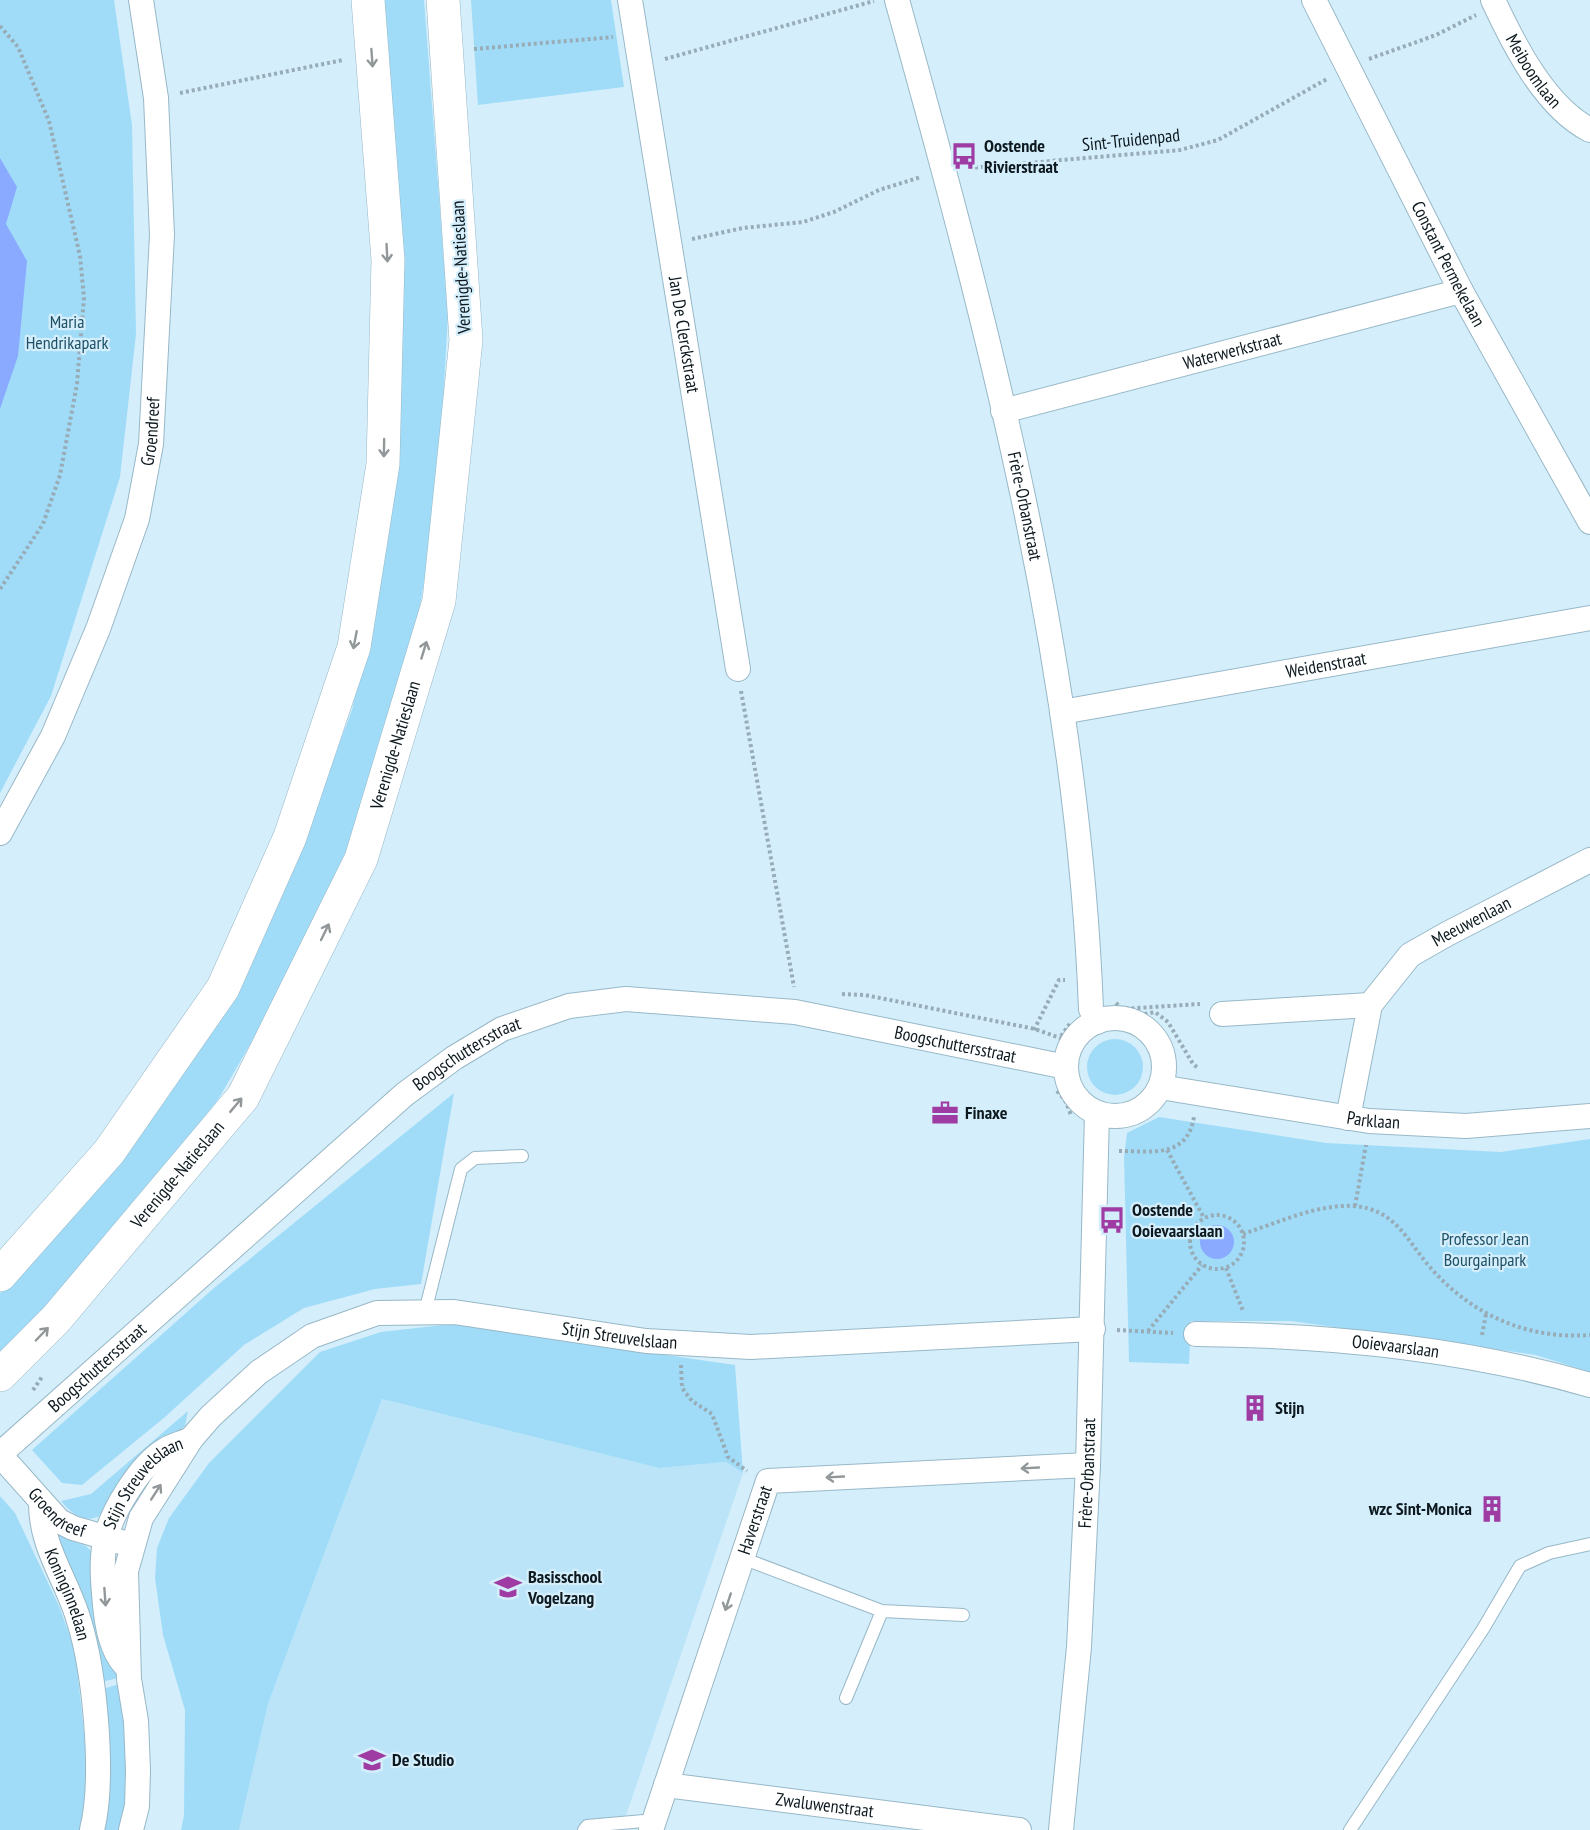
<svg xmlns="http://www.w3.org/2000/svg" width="1590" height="1830" font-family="'PT Sans Narrow',sans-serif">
<rect width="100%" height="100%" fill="#d4eefb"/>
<path fill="#bbe4f8" d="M 382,1399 L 659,1468 L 726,1462 L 743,1473 L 621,1830 L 239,1830 L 268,1704 Z"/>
<path fill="#a0dcf8" d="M 0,0 L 114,0 L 132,125 L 136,334 L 120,477 L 51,696 L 0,793 Z
M 380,0 L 424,0 L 448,315 L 437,508 L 415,634 L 347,858 L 298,962 L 219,1098 L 105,1247 L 0,1355 L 0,1293 L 8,1285 L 295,860 L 352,710 L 388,541 L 401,374 Z
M 471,0 L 611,0 L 624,87 L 478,105 Z
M1087 1067a28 28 0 1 1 56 0a28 28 0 1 1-56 0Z
M 454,1093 L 421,1284 L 375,1289 L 304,1308 L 244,1345 L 165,1417 L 82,1485 L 62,1483 L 32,1450 L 214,1288 Z
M 1159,1117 L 1326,1143 L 1501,1152 L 1590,1139 L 1590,1372 L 1536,1355 L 1291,1321 L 1191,1321 L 1189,1364 L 1129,1362 L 1124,1157 L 1127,1133 Z
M 452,1324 L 735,1365 L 743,1473 L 726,1462 L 659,1468 L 382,1399 L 268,1704 L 239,1830 L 181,1830 L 184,1815 L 185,1710 L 163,1635 L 155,1578 L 157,1548 L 169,1518 L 209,1463 L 320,1352 L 381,1332 Z
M 188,1411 L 185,1426 C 173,1435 159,1444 148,1455 C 123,1483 102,1551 61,1501 L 91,1494 Z
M 0,1496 L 15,1513 L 59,1606 L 75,1650 L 87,1760 L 82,1830 L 0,1830 Z
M 55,1534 L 86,1546 L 92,1552 L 101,1625 L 118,1678 L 102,1682 Z
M 119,1684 C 127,1734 128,1780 122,1830 L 103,1830 L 103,1689 Z"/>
<path fill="#8aaaff" d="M 0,158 L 17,187 L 6,224 L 27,261 L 18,356 L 0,409 Z
M1200 1242a17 17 0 1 1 34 0a17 17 0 1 1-34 0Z"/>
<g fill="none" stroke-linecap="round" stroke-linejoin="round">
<defs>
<path id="lane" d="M 425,1312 L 461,1169 L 475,1158 L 522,1156
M 742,1558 L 882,1611 L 963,1615
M 846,1698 L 882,1611
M 584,1830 L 587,1826 L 655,1820
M 1350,1830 L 1483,1629 L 1520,1566 L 1549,1553 L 1590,1544"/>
<g id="street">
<path id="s1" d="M 630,0 L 738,669"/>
<path id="s2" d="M 897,0 C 989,330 1078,666 1091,1009 L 1097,1022"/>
<path id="s3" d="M 1314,0 L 1461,291 L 1590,522"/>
<path id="s4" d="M 1493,0 C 1514,45 1545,107 1590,130"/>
<path id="s5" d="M 1003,411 L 1461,291"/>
<path id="s6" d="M 1062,712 L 1590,618"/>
<path id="s7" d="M 0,833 L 53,736 L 98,629 L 137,519 L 151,444 L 162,235 L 156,98 L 141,0"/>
<path d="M 1222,1014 L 1370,1005"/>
<circle cx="1115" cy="1067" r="49"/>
<path id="s8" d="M 1160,1087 L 1369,1121 L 1466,1126 L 1590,1116"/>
<path id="s9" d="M 1348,1118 L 1370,1005 L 1410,955 L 1447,934 L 1590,860"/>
<path id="s10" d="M 1196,1334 C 1328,1335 1463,1348 1590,1385"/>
<path id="s11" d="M 0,1454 L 405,1094 L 454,1058 L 502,1029 L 569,1006 L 626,999 L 795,1012 L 1066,1067"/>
<path id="s12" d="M 0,1455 L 59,1521 L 73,1528 L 121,1542"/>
<path id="s13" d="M 41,1501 C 40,1547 67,1579 79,1621 C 95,1673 105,1778 92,1830"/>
<path id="s14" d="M 125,1665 C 111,1650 107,1625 105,1605 C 103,1583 101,1562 105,1541 C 111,1512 140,1465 165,1450 C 173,1445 183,1443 191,1439"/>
<path id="s15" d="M 666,1785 L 1019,1830"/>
<path id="s16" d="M 131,1830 L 137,1806 L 138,1770 L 136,1721 L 129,1679 L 126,1571 L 141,1518 L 191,1439 L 211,1416 L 259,1372 L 312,1336 L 377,1313 L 454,1312 L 646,1341 L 751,1347 L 1093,1329"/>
<path id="s17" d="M 651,1830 L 768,1481 L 1088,1465"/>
<path id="s18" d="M 1061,1830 L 1079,1647 L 1088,1465 L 1097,1113"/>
</g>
<g id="secondary">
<path d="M 0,1275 L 109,1152 L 223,988 L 290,837 L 354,647 L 383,464 L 388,260 L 368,0"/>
<path id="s19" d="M 0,1375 L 56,1319 L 243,1097 L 361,859 L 439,601 L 466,340 L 443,0"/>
</g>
</defs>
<use href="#lane" stroke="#98b8c7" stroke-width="14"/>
<use href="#street" stroke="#98b8c7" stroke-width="26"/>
<use href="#secondary" stroke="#98b8c7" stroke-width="34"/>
<path stroke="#97acb7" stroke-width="4" stroke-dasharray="3 3" stroke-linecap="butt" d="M 0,26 L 18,47 L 49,121 L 80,256 L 84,298 L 77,384 L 60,475 L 43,524 L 0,589
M 474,49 L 613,37
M 665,59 L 874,1
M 1369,59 L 1436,35 L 1476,15
M 180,93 L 343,60
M 969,168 L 1180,150 L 1218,140 L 1327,79
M 692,239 L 743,228 L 803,222 L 834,212 L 879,190 L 921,177
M 741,691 L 794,987
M 842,994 L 865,995 L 1035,1029 L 1069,1041
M 1116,1003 L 1122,1009 L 1200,1004
M 1121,1019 L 1155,1012 L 1168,1022 L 1193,1064 L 1198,1068
M 1034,1030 L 1059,980 L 1065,980
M 1061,1036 L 1071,1022
M 1057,1091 L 1065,1100 L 1071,1115
M 1167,1150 L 1204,1218
M 1119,1151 C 1151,1151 1187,1159 1194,1117
M 1355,1206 L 1366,1145
M1190 1242a27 27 0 1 1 54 0a27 27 0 1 1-54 0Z
M 1243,1234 C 1277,1223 1317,1204 1353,1206 C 1395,1209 1406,1239 1429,1266 C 1470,1314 1527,1340 1590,1335
M 1226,1268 L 1243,1311
M 1117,1330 L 1173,1333
M 1148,1331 L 1202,1265
M 1482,1335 L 1486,1314
M 681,1365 L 682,1388 L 692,1401 L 712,1414 L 728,1457 L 747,1471
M 33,1390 L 42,1377"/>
<use href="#lane" stroke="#fff" stroke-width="12"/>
<use href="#street" stroke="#fff" stroke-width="24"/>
<use href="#secondary" stroke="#fff" stroke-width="33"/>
</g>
<defs><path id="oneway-shaft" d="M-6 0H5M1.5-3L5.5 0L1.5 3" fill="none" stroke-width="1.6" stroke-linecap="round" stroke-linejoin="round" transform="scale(1.5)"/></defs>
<g stroke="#92989a">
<use href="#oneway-shaft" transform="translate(372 58) rotate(86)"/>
<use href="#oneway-shaft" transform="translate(387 253) rotate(87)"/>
<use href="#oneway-shaft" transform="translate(384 448) rotate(91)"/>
<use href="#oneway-shaft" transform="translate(355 640) rotate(101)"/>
<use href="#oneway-shaft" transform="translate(424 650) rotate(-73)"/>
<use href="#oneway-shaft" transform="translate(325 932) rotate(-64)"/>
<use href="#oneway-shaft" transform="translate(236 1105) rotate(-50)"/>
<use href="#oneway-shaft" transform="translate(42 1334) rotate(-46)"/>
<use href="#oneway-shaft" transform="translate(1030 1468) rotate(177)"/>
<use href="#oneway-shaft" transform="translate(835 1477) rotate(177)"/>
<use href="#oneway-shaft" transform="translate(156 1492) rotate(-57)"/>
<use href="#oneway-shaft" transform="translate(105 1597) rotate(86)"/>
<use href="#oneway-shaft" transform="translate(728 1602) rotate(108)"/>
</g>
<defs>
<symbol id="bus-bare" viewBox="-9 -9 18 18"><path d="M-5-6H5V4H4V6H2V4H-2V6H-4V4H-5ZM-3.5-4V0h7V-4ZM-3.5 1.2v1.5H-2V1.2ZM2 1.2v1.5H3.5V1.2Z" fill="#9f3ca3" stroke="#d4eefb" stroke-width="2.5" paint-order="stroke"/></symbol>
<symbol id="office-bare" viewBox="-9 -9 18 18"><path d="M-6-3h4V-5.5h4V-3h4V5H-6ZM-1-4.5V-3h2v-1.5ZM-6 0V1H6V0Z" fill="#9f3ca3" stroke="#d4eefb" stroke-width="2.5" paint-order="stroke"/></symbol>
<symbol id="building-bare" viewBox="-9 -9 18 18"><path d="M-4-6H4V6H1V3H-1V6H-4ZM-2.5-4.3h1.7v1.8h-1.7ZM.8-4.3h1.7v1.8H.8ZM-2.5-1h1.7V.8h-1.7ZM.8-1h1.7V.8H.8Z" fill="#9f3ca3" stroke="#d4eefb" stroke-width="2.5" paint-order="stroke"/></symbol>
<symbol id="school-bare" viewBox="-9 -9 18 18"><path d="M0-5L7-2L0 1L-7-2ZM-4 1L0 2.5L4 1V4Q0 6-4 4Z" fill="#9f3ca3" stroke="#d4eefb" stroke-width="2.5" paint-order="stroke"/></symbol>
</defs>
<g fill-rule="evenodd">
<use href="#bus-bare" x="945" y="137" width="38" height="38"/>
<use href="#office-bare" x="926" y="1094" width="38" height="38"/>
<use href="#bus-bare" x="1093" y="1201" width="38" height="38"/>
<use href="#building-bare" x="1236" y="1389" width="38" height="38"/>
<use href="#building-bare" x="1473" y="1490" width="38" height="38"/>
<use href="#school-bare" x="489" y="1568" width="38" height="38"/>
<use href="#school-bare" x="353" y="1741" width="38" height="38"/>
</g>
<g text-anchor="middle" stroke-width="4.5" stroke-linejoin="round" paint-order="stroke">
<g font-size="18" fill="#0d191f" stroke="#d4eefb">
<text dy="6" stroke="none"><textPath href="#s4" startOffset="82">Meiboomlaan</textPath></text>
<text transform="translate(1131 140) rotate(-6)" y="6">Sint-Truidenpad</text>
<text dy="6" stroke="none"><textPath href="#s3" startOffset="296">Constant Permekelaan</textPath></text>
<text transform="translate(461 267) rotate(-93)" y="6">Verenigde-Natieslaan</text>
<text dy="6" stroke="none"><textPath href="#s1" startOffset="339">Jan De Clerckstraat</textPath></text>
<text dy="6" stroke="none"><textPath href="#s5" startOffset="237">Waterwerkstraat</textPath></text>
<text dy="6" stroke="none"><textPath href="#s7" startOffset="432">Groendreef</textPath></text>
<text dy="6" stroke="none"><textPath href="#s2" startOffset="522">Frère-Orbanstraat</textPath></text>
<text dy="6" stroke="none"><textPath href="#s6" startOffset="268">Weidenstraat</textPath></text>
<text dy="6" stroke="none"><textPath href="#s19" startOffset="754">Verenigde-Natieslaan</textPath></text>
<text dy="6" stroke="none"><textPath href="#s9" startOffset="249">Meeuwenlaan</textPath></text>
<text dy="6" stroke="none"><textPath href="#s11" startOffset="1120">Boogschuttersstraat</textPath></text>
<text dy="6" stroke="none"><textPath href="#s11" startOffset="616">Boogschuttersstraat</textPath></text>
<text dy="6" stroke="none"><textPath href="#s8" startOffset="216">Parklaan</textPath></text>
<text dy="6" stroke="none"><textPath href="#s19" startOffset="268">Verenigde-Natieslaan</textPath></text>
<text dy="6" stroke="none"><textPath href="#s16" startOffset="882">Stijn Streuvelslaan</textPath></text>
<text dy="6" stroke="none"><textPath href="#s10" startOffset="200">Ooievaarslaan</textPath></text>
<text dy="6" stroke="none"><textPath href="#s11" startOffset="130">Boogschuttersstraat</textPath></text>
<text dy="6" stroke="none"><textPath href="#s18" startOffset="358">Frère-Orbanstraat</textPath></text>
<text dy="6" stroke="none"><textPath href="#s14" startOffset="200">Stijn Streuvelslaan</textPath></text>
<text dy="6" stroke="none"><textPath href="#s12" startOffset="82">Groendreef</textPath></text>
<text dy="6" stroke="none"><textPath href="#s17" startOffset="327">Haverstraat</textPath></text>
<text dy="6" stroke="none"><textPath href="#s13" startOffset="98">Koninginnelaan</textPath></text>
<text dy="6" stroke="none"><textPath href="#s15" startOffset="160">Zwaluwenstraat</textPath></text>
</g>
<g font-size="18" font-weight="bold" fill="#0d191f" stroke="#d4eefb" text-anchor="start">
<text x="984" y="152">Oostende<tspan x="984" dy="21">Rivierstraat</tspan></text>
<text x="965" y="1119">Finaxe</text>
<text x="1132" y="1216">Oostende<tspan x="1132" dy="21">Ooievaarslaan</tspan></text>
<text x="1275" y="1414">Stijn</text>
<text x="1472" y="1515" text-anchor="end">wzc Sint-Monica</text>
<text x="528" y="1583">Basisschool<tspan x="528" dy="21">Vogelzang</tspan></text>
<text x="392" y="1766">De Studio</text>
</g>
<g font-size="18" fill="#1e5065" stroke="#d4eefb">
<text x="67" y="328">Maria<tspan x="67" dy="21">Hendrikapark</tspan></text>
<text x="1485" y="1245">Professor Jean<tspan x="1485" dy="21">Bourgainpark</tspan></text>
</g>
</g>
</svg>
